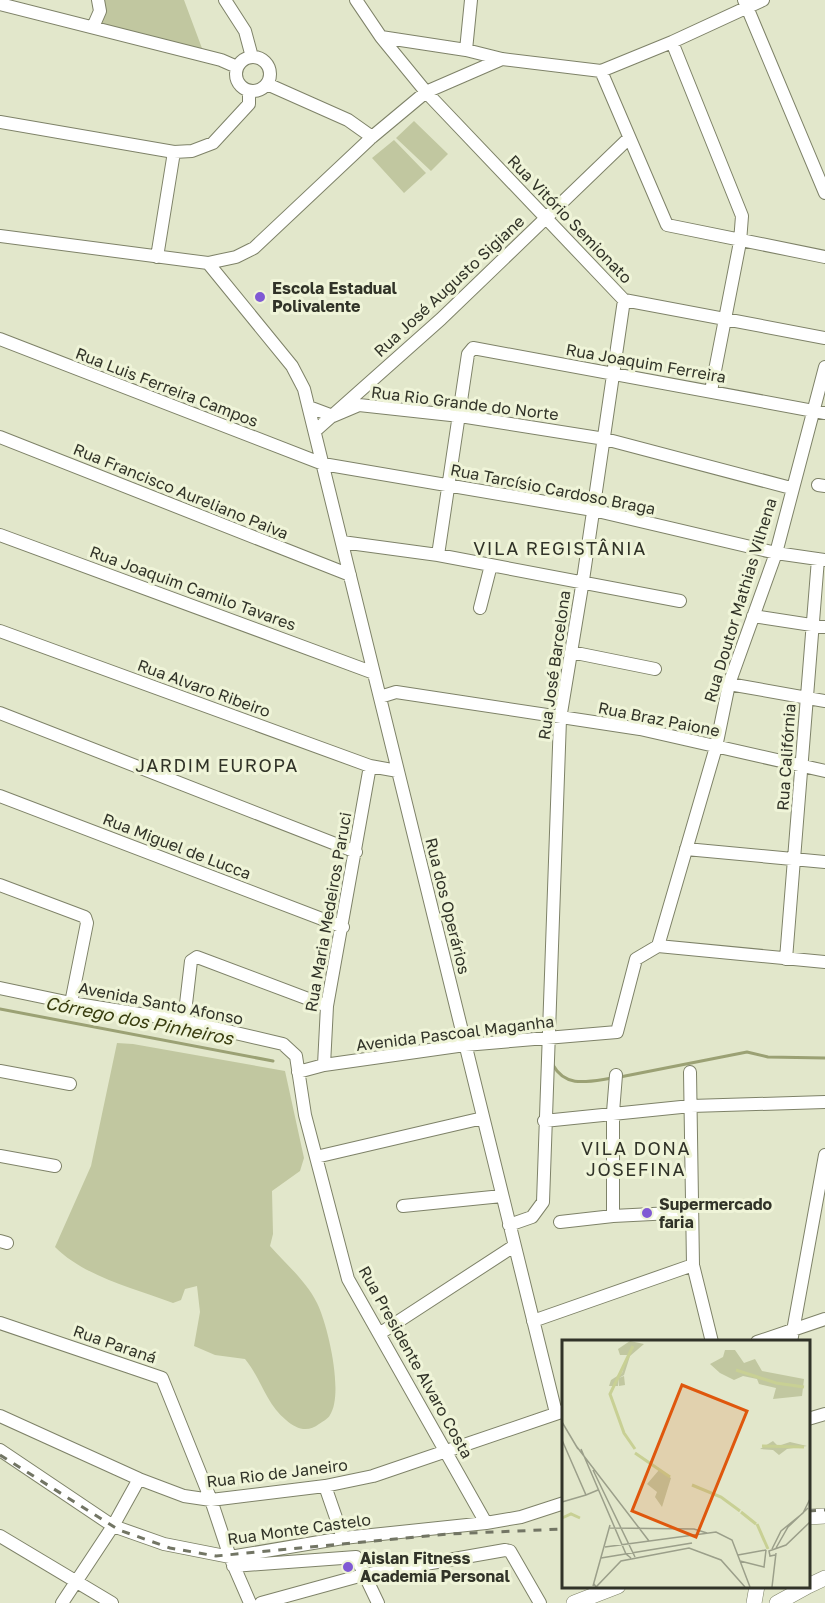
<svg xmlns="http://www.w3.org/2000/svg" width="825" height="1603" font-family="'Golos Text',sans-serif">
<rect width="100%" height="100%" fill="#e2e7cb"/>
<path fill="#c1c7a0" d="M 99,0 L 184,0 L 203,51 L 98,24 Z
M 414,121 L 448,154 L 431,171 L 396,138 Z
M 394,140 L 426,173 L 404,193 L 372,158 Z
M 117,1043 L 133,1044 L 285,1071 L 304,1158 L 300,1171 L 272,1191 L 273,1234 L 270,1246 C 286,1264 306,1281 317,1303 C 328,1325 344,1394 330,1415 C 328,1419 322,1422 319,1424 C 308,1433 296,1429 286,1420 C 266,1404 261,1378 245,1359 L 215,1355 L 194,1346 L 200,1312 L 197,1286 L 185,1289 L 181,1300 L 173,1303 C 134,1288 85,1277 55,1247 L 91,1166 Z"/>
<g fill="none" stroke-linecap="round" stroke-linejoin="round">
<path stroke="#9ba174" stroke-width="3" d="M 0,1009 L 273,1061
M 553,1065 C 566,1089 590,1081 613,1078
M 620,1077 L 747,1052 L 768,1057 L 825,1058"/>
<defs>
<path id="minor" d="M 225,0 L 245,31 L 252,57
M 356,0 L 381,37 L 426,92 L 624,300 L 825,338
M 744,0 L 825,193
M 0,4 L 221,60 L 237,67
M 93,27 L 100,11 L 98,0
M 381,37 L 466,50 L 502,59 L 601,71 L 672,42 L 763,0
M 672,42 L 742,216 L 740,242 L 711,391
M 466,50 L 471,0
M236 74a17 17 0 1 1 34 0a17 17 0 1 1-34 0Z
M 601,71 L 667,225 L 825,257
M 267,84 L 348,120 L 372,137
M 0,122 L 174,152 L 192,151 L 213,143 L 249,104 L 249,91
M 0,236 L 208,263 L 236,257 L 254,248 L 372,137 L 426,92 L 502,59
M 157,257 L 174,152
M 208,263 L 292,366 L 304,389 L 556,1413
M 0,339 L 323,464 L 593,510 L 776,553 L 825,560
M 309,407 L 333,416 L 359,405 L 460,416 L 605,439 L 791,488
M 315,431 L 441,319 L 629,138
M 0,437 L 350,575
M 818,485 L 825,486
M 0,535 L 374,673
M 342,542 L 438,555 L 680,601
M 438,555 L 468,354 L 473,348 L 825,413
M 480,608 L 491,565
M 753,616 L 825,627
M 0,631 L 370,766 L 398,771
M 571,652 L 655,669
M 729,684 L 825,701
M 380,697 L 396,692 L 640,729 L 825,771
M 0,713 L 356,852
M 0,796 L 343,927
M 686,849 L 825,862
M 0,885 L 85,917 L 87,923 L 71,1003
M 658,946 L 716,747 L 729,684 L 776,553 L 825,367
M 658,946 L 825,962
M 786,959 L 818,559
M 0,988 L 71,1003 L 184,1021 L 283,1044 L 296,1056 L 305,1115 L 348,1279 L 486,1523
M 184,1021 L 191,961 L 197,957 L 327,1006
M 324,1065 L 327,1006 L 370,766
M 0,1071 L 70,1084
M 298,1072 L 324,1065 L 465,1045 L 617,1032 L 636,959 L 658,946
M 690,1072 L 693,1265 L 712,1342
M 544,1121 L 691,1106 L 825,1102
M 0,1156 L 55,1166
M 316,1157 L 483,1118
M 403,1206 L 502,1196
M 613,1216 L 613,1112 L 616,1075
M 560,1222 L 613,1216 L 692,1212
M 509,1225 L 532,1217 L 543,1202 L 560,719 L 583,580 L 624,300
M 0,1241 L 7,1243
M 533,1321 L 693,1265
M 0,1323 L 162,1378 L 211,1500 L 230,1557 L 250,1603
M 379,1334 L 514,1246
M 757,1342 L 825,1319
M 791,1342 L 825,1155
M 0,1416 L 139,1479 L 184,1496 L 211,1500 L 325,1486 L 373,1476 L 564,1411
M 808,1419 L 825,1414
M 0,1450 L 113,1526 L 164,1544 L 230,1557 L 343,1538 L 486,1523 L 521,1517 L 564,1503
M 325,1486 L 343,1538
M 0,1536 L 112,1603
M 233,1566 L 356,1557 L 378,1603
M 62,1603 L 113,1526 L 139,1479
M 261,1603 L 363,1575 L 505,1550 L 510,1551 L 540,1603"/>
<path id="major" d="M 808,1517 L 825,1516
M 808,1586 L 825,1578
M 574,1603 L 618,1586
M 754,1603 L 757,1586
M 777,1603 L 808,1586"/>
</defs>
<use href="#minor" stroke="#7e8268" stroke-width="14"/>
<use href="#major" stroke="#7e8268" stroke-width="16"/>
<use href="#minor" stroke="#fff" stroke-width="12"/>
<use href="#major" stroke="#fff" stroke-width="15"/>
<path stroke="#727564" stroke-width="3" stroke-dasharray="8 8" stroke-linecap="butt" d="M 0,1455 L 119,1530 L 170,1548 L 216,1556 L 447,1534 L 564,1529
M 808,1511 L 825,1510"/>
</g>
<g fill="#805ad4" stroke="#eff4d8" stroke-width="2">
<circle cx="260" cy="297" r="6"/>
<circle cx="647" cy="1213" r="6"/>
<circle cx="348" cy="1567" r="6"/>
</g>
<g text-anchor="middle" stroke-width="6" stroke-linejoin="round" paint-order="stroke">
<g font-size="16" fill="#313328" stroke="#eff4d8">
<text transform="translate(570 219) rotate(46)" y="6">Rua Vitório Semionato</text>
<text transform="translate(449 286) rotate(-43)" y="6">Rua José Augusto Sigiane</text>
<text transform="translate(646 363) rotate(10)" y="6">Rua Joaquim Ferreira</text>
<text transform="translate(167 387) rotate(21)" y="6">Rua Luis Ferreira Campos</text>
<text transform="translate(465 403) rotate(7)" y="6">Rua Rio Grande do Norte</text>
<text transform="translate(553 489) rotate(11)" y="6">Rua Tarcísio Cardoso Braga</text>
<text transform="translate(181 491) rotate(22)" y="6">Rua Francisco Aureliano Paiva</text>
<text transform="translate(193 588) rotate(20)" y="6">Rua Joaquim Camilo Tavares</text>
<text transform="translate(740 600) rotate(-73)" y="6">Rua Doutor Mathias Vilhena</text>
<text transform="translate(554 665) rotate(-82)" y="6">Rua José Barcelona</text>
<text transform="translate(204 688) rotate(20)" y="6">Rua Alvaro Ribeiro</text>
<text transform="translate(659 719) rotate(11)" y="6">Rua Braz Paione</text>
<text transform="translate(786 757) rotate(-86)" y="6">Rua Califórnia</text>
<text transform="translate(177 846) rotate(21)" y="6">Rua Miguel de Lucca</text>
<text transform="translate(448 906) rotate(76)" y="6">Rua dos Operários</text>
<text transform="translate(328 912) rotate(-80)" y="6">Rua Maria Medeiros Paruci</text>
<text transform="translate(161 1003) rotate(11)" y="6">Avenida Santo Afonso</text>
<text transform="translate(455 1033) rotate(-7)" y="6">Avenida Pascoal Maganha</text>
<text transform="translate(115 1344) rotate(19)" y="6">Rua Paraná</text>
<text transform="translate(416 1362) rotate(61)" y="6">Rua Presidente Alvaro Costa</text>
<text transform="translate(277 1473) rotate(-7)" y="6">Rua Rio de Janeiro</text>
<text transform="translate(299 1529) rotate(-8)" y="6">Rua Monte Castelo</text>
</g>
<g font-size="16" font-weight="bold" fill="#313328" stroke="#eff4d8" text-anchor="start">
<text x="272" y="294">Escola Estadual<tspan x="272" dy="18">Polivalente</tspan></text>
<text x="659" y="1210">Supermercado<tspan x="659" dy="18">faria</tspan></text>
<text x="360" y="1564">Aislan Fitness<tspan x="360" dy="18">Academia Personal</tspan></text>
</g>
<g font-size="18" letter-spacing="1.5" fill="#313328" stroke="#eff4d8">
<text x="560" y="555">VILA REGISTÂNIA</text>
<text x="217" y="772">JARDIM EUROPA</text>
<text x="636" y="1155">VILA DONA<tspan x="636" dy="21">JOSEFINA</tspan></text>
</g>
<g font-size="18" font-style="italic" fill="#383c0e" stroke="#eff4d8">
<text transform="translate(139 1021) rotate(11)" y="6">Córrego dos Pinheiros</text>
</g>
</g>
<g transform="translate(562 1340)">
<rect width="248" height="248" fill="#e2e7cb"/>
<path d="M 68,1 L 82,4 L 68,16 L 62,35 L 57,38 L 62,36 L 63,45 L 57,46 L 56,38 L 56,46 L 47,46 L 49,40 L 60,33 L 66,15 L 58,15 L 56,9 ZM 163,10 L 173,10 L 182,23 L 193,19 L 200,31 L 242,39 L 240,56 L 211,59 L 214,48 L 197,44 L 195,39 L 181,36 L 172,40 L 158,33 L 148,24 L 161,17 ZM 211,101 L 216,106 L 228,102 L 245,106 L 225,109 L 217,115 L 211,110 L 198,109 ZM 97,130 L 109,138 L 100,167 L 93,157 L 95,152 L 85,144 Z" fill="#c1c7a0"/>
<path fill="none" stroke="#c8d094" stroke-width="3" d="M 71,6 L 48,54 L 62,93 L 73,109M 174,30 L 214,43 L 242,47M 200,106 L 242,107M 73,113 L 108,137M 130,145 L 159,157 L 178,171M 179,172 L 194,184M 0,178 L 9,174 L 18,178M 195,184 L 206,209"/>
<path fill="none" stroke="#9b9f8a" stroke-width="1.5" d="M 0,82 L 16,109M 0,100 L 24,155 L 36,150M 15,107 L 87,201M 19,109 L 64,214 L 69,218M 31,130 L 73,217M 0,162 L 24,155M 48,188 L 132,189 L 145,193M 43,207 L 154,192 L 170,200 L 188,247M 214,208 L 226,187 L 246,168M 210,209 L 219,191 L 241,173 L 248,159M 176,215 L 204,210M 213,215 L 208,216 L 207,211 L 224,205 L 248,182M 39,218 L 130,203M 178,221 L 202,227 L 204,210M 32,244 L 34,247 L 59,221 L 127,208 L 159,220 L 183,247M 31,246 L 48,185M 210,247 L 214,213"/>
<path fill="#df570d" fill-opacity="0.15" stroke="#df570d" stroke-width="3" d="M 120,45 L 185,71 L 134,197 L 70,171 Z"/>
<rect width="248" height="248" fill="none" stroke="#313328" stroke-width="3"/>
</g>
</svg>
